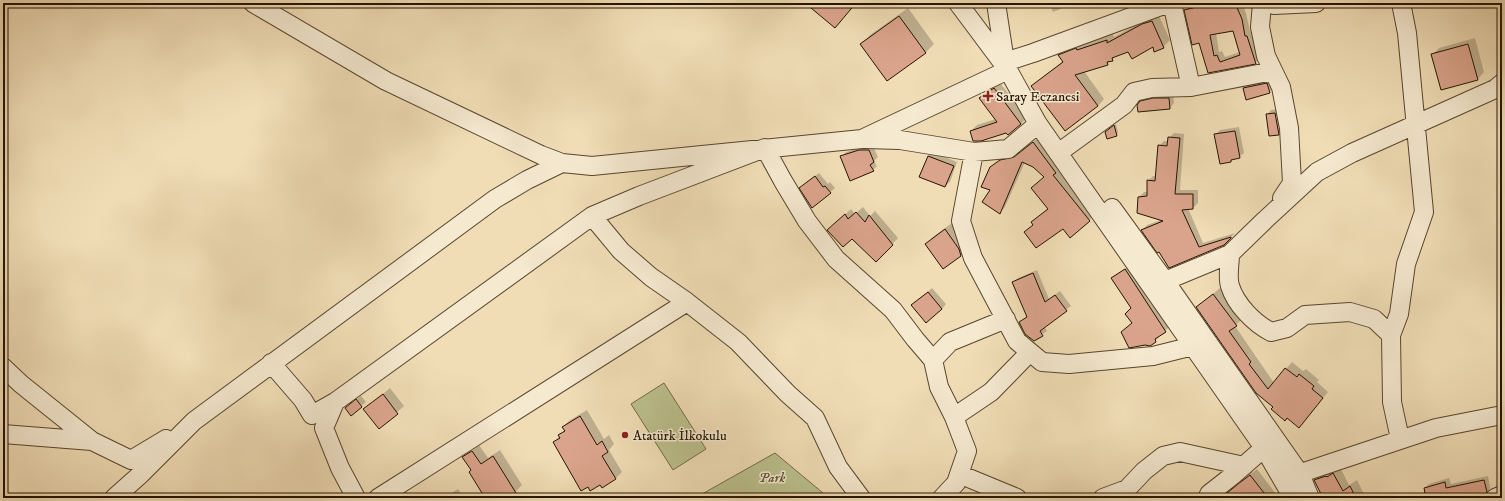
<svg xmlns="http://www.w3.org/2000/svg" width="1505" height="501" font-family="'IM FELL DW Pica',serif">
<rect width="100%" height="100%" fill="#f0ddb6"/>
<filter id="stains"><feTurbulence type="fractalNoise" baseFrequency=".005" numOctaves="4"/><feColorMatrix values="0 0 0 0 .2 0 0 0 0 .09 0 0 0 0 .02 0 0 0 .5 -.17"/></filter>
<radialGradient id="worn" r=".72"><stop offset=".6" stop-color="#630" stop-opacity="0"/><stop offset="1" stop-color="#630" stop-opacity=".3"/></radialGradient>
<path fill="#bbc08d" stroke="#706a46" d="M 664,383 L 706,449 L 673,470 L 631,404 Z
M 775,453 L 829,498 L 695,498 Z"/>
<path fill="#0003" fill-rule="evenodd" d="M 1049,3 L 1075,3 L 1053,12 Z
M 1200,3 L 1242,3 L 1246,13 L 1250,31 L 1252,31 L 1261,58 L 1255,63 L 1208,72 L 1200,41 L 1185,10 L 1191,5 ZM 1234,30 L 1240,52 L 1225,57 L 1222,51 L 1219,52 L 1216,33 Z
M 908,8 L 934,44 L 925,53 L 861,44 L 870,35 Z
M 1158,14 L 1170,40 L 1163,47 L 1153,46 L 1129,51 L 1117,55 L 1107,64 L 1084,71 L 1104,99 L 1098,106 L 1065,130 L 1032,86 L 1063,61 L 1059,55 L 1066,49 L 1113,34 L 1114,37 L 1150,18 Z
M 1475,38 L 1484,72 L 1478,79 L 1432,55 L 1439,48 Z
M 1271,79 L 1274,88 L 1269,92 L 1244,88 L 1248,83 Z
M 1000,83 L 1027,117 L 1021,124 L 1006,131 L 971,131 L 977,125 L 996,119 L 981,98 L 987,92 Z
M 1173,94 L 1174,103 L 1170,108 L 1141,102 L 1145,97 Z
M 1280,109 L 1283,129 L 1278,134 L 1267,115 L 1271,110 Z
M 1116,124 L 1118,133 L 1116,135 L 1108,130 Z
M 1239,127 L 1244,153 L 1239,157 L 1234,158 L 1230,162 L 1215,135 L 1220,130 Z
M 1174,133 L 1184,134 L 1180,190 L 1198,190 L 1198,203 L 1193,208 L 1188,208 L 1203,243 L 1235,233 L 1224,244 L 1170,267 L 1160,251 L 1142,230 L 1147,225 L 1161,220 L 1139,197 L 1144,192 L 1148,192 L 1148,181 L 1153,176 L 1157,176 L 1159,146 L 1164,141 L 1169,141 L 1169,138 Z
M 1039,137 L 1061,166 L 1058,169 L 1095,215 L 1070,236 L 1063,227 L 1025,232 L 1034,224 L 1032,222 L 1048,208 L 1045,176 L 1033,166 L 1025,162 L 1005,207 L 1000,213 L 991,190 L 991,167 L 1006,155 L 1021,152 Z
M 865,146 L 873,146 L 878,157 L 874,161 L 877,166 L 873,170 L 841,157 L 846,152 Z
M 933,152 L 957,162 L 950,182 L 945,186 L 928,156 Z
M 819,173 L 828,184 L 830,182 L 835,188 L 812,207 L 805,184 Z
M 863,207 L 870,216 L 875,211 L 898,238 L 876,261 L 852,237 L 829,230 L 851,209 L 855,214 Z
M 952,223 L 965,242 L 967,248 L 961,255 L 926,244 L 933,237 Z
M 1132,263 L 1172,324 L 1155,341 L 1122,332 L 1133,322 L 1132,308 L 1113,278 Z
M 1037,270 L 1049,299 L 1060,291 L 1071,306 L 1044,326 L 1047,331 L 1034,340 L 1020,322 L 1028,316 L 1014,282 L 1018,278 Z
M 932,288 L 946,304 L 942,309 L 917,301 Z
M 1220,288 L 1242,319 L 1235,326 L 1274,383 L 1292,362 L 1303,371 L 1306,369 L 1319,380 L 1317,382 L 1328,392 L 1305,420 L 1275,407 L 1197,307 Z
M 390,388 L 404,406 L 379,428 L 365,409 Z
M 361,396 L 366,402 L 351,414 L 350,404 Z
M 587,410 L 604,439 L 609,435 L 614,444 L 609,450 L 622,472 L 616,478 L 554,443 L 565,429 L 563,427 L 570,420 Z
M 479,445 L 488,458 L 500,450 L 522,485 L 515,492 L 519,498 L 486,498 L 472,470 L 464,457 Z
M 1340,467 L 1349,485 L 1357,480 L 1366,498 L 1324,498 L 1315,480 L 1322,473 Z
M 1257,469 L 1276,494 L 1272,498 L 1222,498 Z
M 1488,476 L 1490,487 L 1489,490 L 1485,494 L 1468,498 L 1428,498 L 1425,488 L 1429,484 L 1449,478 L 1451,484 Z
M 458,489 L 464,498 L 444,498 Z"/>
<path fill="#daa48c" stroke="#251400" fill-rule="evenodd" d="M 805,3 L 856,3 L 835,28 Z
M 1214,3 L 1235,3 L 1242,19 L 1245,36 L 1247,36 L 1256,64 L 1208,73 L 1199,43 L 1192,45 L 1184,10 ZM 1233,31 L 1240,55 L 1220,62 L 1217,55 L 1214,56 L 1210,35 Z
M 899,16 L 926,53 L 887,81 L 860,44 Z
M 1152,21 L 1164,48 L 1154,52 L 1153,47 L 1132,59 L 1128,52 L 1112,58 L 1113,61 L 1107,62 L 1108,65 L 1075,75 L 1098,106 L 1065,131 L 1031,86 L 1063,62 L 1058,55 L 1076,48 L 1077,50 L 1107,40 L 1107,43 L 1142,24 Z
M 1468,44 L 1478,80 L 1441,90 L 1431,54 Z
M 1267,83 L 1270,93 L 1246,100 L 1243,88 Z
M 994,88 L 1021,124 L 1008,135 L 1006,133 L 981,141 L 973,141 L 970,131 L 997,122 L 979,98 Z
M 1153,98 L 1169,98 L 1170,109 L 1138,112 L 1137,105 L 1140,101 Z
M 1275,113 L 1279,135 L 1269,136 L 1266,114 Z
M 1114,125 L 1117,136 L 1107,139 L 1105,132 Z
M 1235,131 L 1240,158 L 1231,160 L 1231,162 L 1220,164 L 1214,134 Z
M 1168,137 L 1180,138 L 1175,194 L 1193,194 L 1193,209 L 1182,210 L 1199,247 L 1231,237 L 1231,238 L 1224,245 L 1169,268 L 1159,252 L 1157,253 L 1141,230 L 1163,221 L 1137,213 L 1138,197 L 1147,196 L 1147,180 L 1155,181 L 1158,145 L 1167,146 Z
M 1033,142 L 1056,173 L 1053,175 L 1090,221 L 1070,238 L 1063,229 L 1036,248 L 1024,232 L 1033,225 L 1031,222 L 1048,209 L 1031,188 L 1044,177 L 1033,167 L 1022,162 L 1000,214 L 982,202 L 990,190 L 981,187 L 990,167 L 1000,160 L 1014,157 Z
M 859,150 L 869,150 L 874,162 L 870,165 L 874,171 L 850,181 L 840,156 Z
M 928,156 L 954,166 L 945,187 L 919,177 Z
M 815,176 L 823,187 L 825,186 L 831,193 L 812,208 L 799,188 Z
M 856,212 L 865,222 L 869,215 L 893,245 L 876,262 L 852,239 L 843,247 L 827,230 L 845,214 L 848,219 Z
M 945,229 L 959,249 L 961,256 L 943,269 L 925,244 Z
M 1125,269 L 1166,332 L 1155,339 L 1156,342 L 1150,346 L 1145,345 L 1129,348 L 1121,332 L 1132,323 L 1125,314 L 1131,308 L 1111,278 Z
M 1033,273 L 1045,302 L 1055,295 L 1067,311 L 1040,331 L 1043,336 L 1034,341 L 1025,334 L 1019,322 L 1027,317 L 1012,282 Z
M 928,292 L 942,309 L 926,323 L 911,305 Z
M 1213,294 L 1237,326 L 1229,331 L 1251,362 L 1249,364 L 1268,389 L 1285,368 L 1297,377 L 1299,374 L 1314,386 L 1312,389 L 1323,398 L 1299,428 L 1287,418 L 1285,421 L 1271,409 L 1273,407 L 1256,393 L 1196,307 Z
M 383,394 L 398,414 L 379,429 L 363,409 Z
M 356,399 L 362,407 L 351,416 L 345,408 Z
M 580,416 L 597,445 L 602,441 L 608,452 L 602,456 L 616,479 L 602,488 L 600,485 L 590,491 L 588,487 L 581,491 L 553,442 L 560,438 L 558,435 L 565,431 L 562,427 Z
M 472,451 L 481,464 L 493,456 L 516,493 L 508,498 L 485,498 L 469,472 L 471,470 L 462,457 Z
M 1333,473 L 1343,491 L 1350,486 L 1356,498 L 1323,498 L 1314,480 L 1326,476 L 1327,477 Z
M 1250,475 L 1268,498 L 1221,498 L 1238,484 Z
M 1484,480 L 1487,492 L 1485,495 L 1473,498 L 1422,498 L 1422,494 L 1425,493 L 1424,488 L 1445,482 L 1446,488 Z"/>
<g fill="none" stroke-linecap="round" stroke-linejoin="round">
<defs>
<path id="minor" d="M 253,3 L 386,81 L 541,155 L 562,163 L 592,166 L 862,139 L 1008,70 L 1005,62 L 1033,53 L 1169,3
M 958,3 L 1008,70 L 1038,124 L 1264,448 L 1293,498
M 996,3 L 1005,62
M 1172,3 L 1191,87
M 1262,3 L 1260,27 L 1266,56 L 1281,87 L 1289,128 L 1292,183 L 1282,198
M 1271,3 L 1274,5 L 1316,3
M 865,139 L 900,140 L 974,152 L 1008,149 L 1038,124
M 1065,148 L 1124,105 L 1134,92 L 1152,88 L 1191,87 L 1273,71
M 974,152 L 961,221 L 973,258 L 1017,341 L 1030,352 L 1042,362 L 1069,364 L 1153,356 L 1193,346
M 1112,208 L 1165,281 L 1300,474 L 1310,498
M 592,216 L 621,251 L 651,277 L 687,302 L 738,342 L 788,394 L 815,418 L 838,467 L 861,498
M 1230,254 C 1230,264 1227,277 1230,286 C 1236,305 1254,323 1271,332 L 1287,328 L 1305,315 L 1350,312 L 1374,319 L 1391,335
M 1165,281 L 1230,254 L 1265,220 L 1317,172 L 1352,153 L 1495,89 L 1502,83
M 933,360 L 950,342 L 1006,319
M 271,363 L 303,400 L 312,415 L 335,402 L 592,216 L 639,196 L 765,148 L 783,181 L 807,221 L 836,259 L 893,310 L 915,339 L 933,360 L 939,387 L 954,417 L 967,451 L 956,483 L 942,498
M 3,367 L 21,384 L 92,441 L 131,460 L 166,439
M 335,402 L 324,428 L 340,468 L 356,498
M 954,417 L 991,392 L 1030,352
M 3,434 L 92,441
M 1400,439 L 1392,402 L 1391,335 L 1399,314 L 1406,264 L 1424,212 L 1407,33 L 1401,3
M 959,474 L 1017,498
M 1289,477 L 1436,428 L 1502,415
M 114,498 L 141,474 L 194,421 L 495,199 L 527,180 L 562,163
M 378,498 L 687,302
M 1103,498 L 1127,489 L 1144,471 L 1163,456 L 1180,452 L 1244,466
M 1208,498 L 1209,494 L 1232,476 L 1272,441
M 1495,498 L 1502,495"/>
</defs>
<use href="#minor" stroke="#58462e" stroke-width="20"/>
<use href="#minor" stroke="#f5e9d0" stroke-width="18"/>
</g>
<g fill="#8f2418" stroke="#f5e9d0" stroke-width="1.5">
<path d="M986 90h4v4h4v4h-4v4h-4v-4h-4v-4h4z"/>
<circle cx="625" cy="435" r="4"/>
</g>
<g text-anchor="middle" stroke-width="3" stroke-linejoin="round" paint-order="stroke">
<g font-size="14" fill="#251400" stroke="#f5e9d0" text-anchor="start">
<text x="996" y="101">Saray Eczanesi</text>
<text x="633" y="440">Atatürk İlkokulu</text>
</g>
<g font-size="14" font-style="italic" fill="#5a5031" stroke="#f5e9d0">
<text x="772" y="482">Park</text>
</g>
</g>
<rect width="1505" height="501" fill="none" stroke="#f0ddb6" stroke-width="16"/>
<rect x="4" y="4" width="1497" height="493" fill="none" stroke="#251400" stroke-width="2"/>
<rect x="8" y="8" width="1489" height="485" fill="none" stroke="#251400"/>
<rect width="100%" height="100%" filter="url(#stains)"/>
<rect width="100%" height="100%" fill="url(#worn)"/>
</svg>
